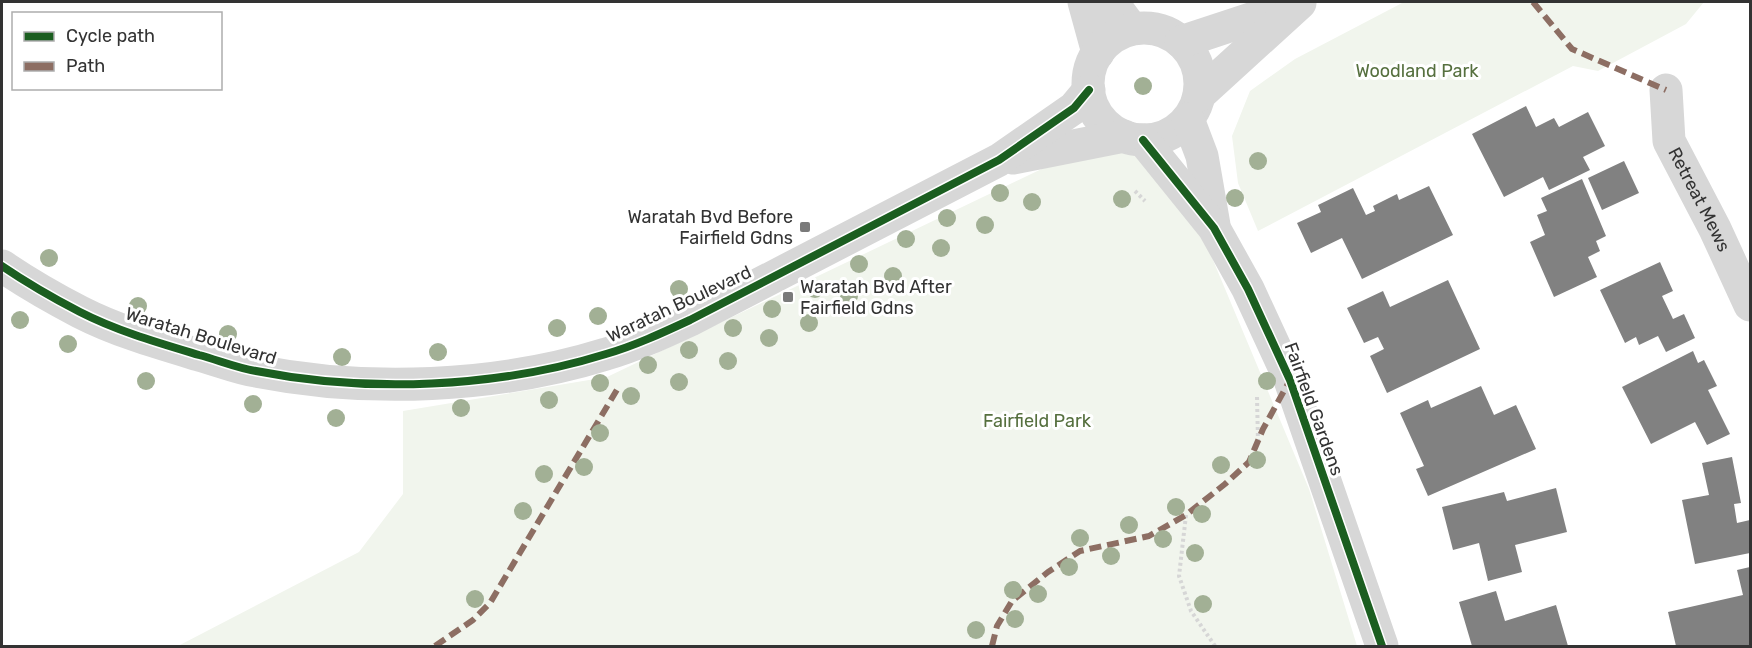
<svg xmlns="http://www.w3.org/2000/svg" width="1752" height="648" font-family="Rubik,sans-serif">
<rect width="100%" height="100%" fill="#fff"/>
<path fill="#f1f5ed" d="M 1404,2 L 1704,2 L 1686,24 L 1598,71 L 1573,66 L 1258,231 L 1238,183 L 1232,136 L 1250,91 L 1295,59 Z
M 1098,142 L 1171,160 L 1309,489 L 1357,646 L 178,646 L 359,552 L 403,494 L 403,411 L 607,377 Z"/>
<path fill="#818181" d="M 1526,106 L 1536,127 L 1554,118 L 1559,127 L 1588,112 L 1605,146 L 1583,157 L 1590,170 L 1549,190 L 1543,177 L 1504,197 L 1472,134 Z
M 1624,161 L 1639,193 L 1602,210 L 1588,178 Z
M 1582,179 L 1606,236 L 1596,241 L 1600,251 L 1588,257 L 1597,277 L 1554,297 L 1530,242 L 1545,235 L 1537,215 L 1547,211 L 1541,198 Z
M 1429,186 L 1453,235 L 1362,279 L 1342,238 L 1311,253 L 1297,223 L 1321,212 L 1318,205 L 1353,188 L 1366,215 L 1375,211 L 1373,206 L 1397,194 L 1399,200 Z
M 1660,262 L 1673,291 L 1662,296 L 1673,319 L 1684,314 L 1695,338 L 1666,352 L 1658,336 L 1639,345 L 1636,337 L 1625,343 L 1600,290 Z
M 1448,280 L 1480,349 L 1387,393 L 1370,356 L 1384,349 L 1378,337 L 1364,343 L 1347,308 L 1383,291 L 1390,307 Z
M 1693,351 L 1698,363 L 1704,360 L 1717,386 L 1708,390 L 1730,434 L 1707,445 L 1695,422 L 1651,444 L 1622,387 Z
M 1481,386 L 1494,415 L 1516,405 L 1536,449 L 1428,496 L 1416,469 L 1424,466 L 1400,413 L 1428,400 L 1431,408 Z
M 1732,457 L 1741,503 L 1734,504 L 1737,523 L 1750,520 L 1750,553 L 1695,564 L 1682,500 L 1709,495 L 1702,463 Z
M 1556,488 L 1567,532 L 1515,545 L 1522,572 L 1488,581 L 1479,543 L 1453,550 L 1442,507 L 1504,492 L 1507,501 Z
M 1750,567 L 1750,646 L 1676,646 L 1668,612 L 1743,595 L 1737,570 Z
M 1496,591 L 1505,621 L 1556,605 L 1568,646 L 1472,646 L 1459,602 Z"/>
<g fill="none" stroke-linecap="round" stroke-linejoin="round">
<path stroke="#d6d6d6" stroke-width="4" stroke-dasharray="3 3" stroke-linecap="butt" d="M 1135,191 L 1145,201
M 1257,397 L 1258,442
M 1186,515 L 1179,576 L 1191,611 L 1215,646"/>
<g stroke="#d7d7d7" stroke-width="33">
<path d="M 1084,2 L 1098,53"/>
<path d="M 1112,2 L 1132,29"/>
<circle cx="1144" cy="84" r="56"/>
<path d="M 1181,42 L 1290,6"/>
<path id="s1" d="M 1666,90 L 1669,141 L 1715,229 L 1750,305"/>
<path d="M 1199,95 L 1300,3"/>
<path d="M 1188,119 L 1202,156 L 1214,225"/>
<path d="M 1143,140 L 1214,228 L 1248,289 L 1290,380 L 1382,646"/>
<path d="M 1013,158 L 1124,136"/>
<path d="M 2,266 C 27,283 53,298 80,312 C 117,331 159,343 199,355 C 218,360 237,368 256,371 C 367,393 497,388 606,354 C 634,346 662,333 690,320 L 999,160 L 1074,108 L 1089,90"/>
</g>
<path stroke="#8d6e63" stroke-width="6" stroke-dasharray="12 6" stroke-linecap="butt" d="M 1533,2 L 1572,49 L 1666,90
M 435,646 L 473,620 L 490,603 L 618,388
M 992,646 L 997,626 L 1012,601 L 1048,572 L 1080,551 L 1149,536 L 1186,515 L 1225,484 L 1249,462 L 1263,429 L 1290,380"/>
<defs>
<path id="cycleway" d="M 1143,140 L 1214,228 L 1248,289 L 1290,380 L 1382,646
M 2,266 C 27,283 53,298 80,312 C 117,331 159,343 199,355 C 218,360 237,368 256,371 C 367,393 497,388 606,354 C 634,346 662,333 690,320 L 999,160 L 1074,108 L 1089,90"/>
</defs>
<use href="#cycleway" stroke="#fff" stroke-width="11"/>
<use href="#cycleway" stroke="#1b5e20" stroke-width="8"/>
</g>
<g fill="#a2b095">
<circle cx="1143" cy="86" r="9"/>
<circle cx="1258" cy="161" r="9"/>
<circle cx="1000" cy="193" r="9"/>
<circle cx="1235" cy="198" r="9"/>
<circle cx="1122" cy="199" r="9"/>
<circle cx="1032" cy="202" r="9"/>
<circle cx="947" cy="218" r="9"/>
<circle cx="985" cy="225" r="9"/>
<circle cx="906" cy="239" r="9"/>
<circle cx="941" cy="248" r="9"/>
<circle cx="49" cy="258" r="9"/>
<circle cx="859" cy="264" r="9"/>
<circle cx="893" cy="276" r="9"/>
<circle cx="679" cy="289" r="9"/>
<circle cx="815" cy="289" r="9"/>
<circle cx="849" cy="296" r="9"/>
<circle cx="138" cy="306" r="9"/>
<circle cx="772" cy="309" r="9"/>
<circle cx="598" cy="316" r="9"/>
<circle cx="20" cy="320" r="9"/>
<circle cx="809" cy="323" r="9"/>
<circle cx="557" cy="328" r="9"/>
<circle cx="733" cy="328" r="9"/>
<circle cx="228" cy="334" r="9"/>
<circle cx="769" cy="338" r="9"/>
<circle cx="68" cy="344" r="9"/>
<circle cx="689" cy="350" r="9"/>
<circle cx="438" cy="352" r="9"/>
<circle cx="342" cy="357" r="9"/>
<circle cx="728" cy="361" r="9"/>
<circle cx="648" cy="365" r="9"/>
<circle cx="146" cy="381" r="9"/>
<circle cx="1267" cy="381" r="9"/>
<circle cx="679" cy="382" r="9"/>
<circle cx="600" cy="383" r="9"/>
<circle cx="631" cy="396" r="9"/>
<circle cx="549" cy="400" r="9"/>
<circle cx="253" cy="404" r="9"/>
<circle cx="461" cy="408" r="9"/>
<circle cx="336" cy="418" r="9"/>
<circle cx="600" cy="433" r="9"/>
<circle cx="1257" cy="460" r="9"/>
<circle cx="1221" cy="465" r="9"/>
<circle cx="584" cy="467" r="9"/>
<circle cx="544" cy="474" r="9"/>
<circle cx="1176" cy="507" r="9"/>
<circle cx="523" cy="511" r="9"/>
<circle cx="1202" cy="514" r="9"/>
<circle cx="1129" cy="525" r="9"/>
<circle cx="1080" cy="538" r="9"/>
<circle cx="1163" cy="539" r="9"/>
<circle cx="1195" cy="553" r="9"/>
<circle cx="1111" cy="556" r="9"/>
<circle cx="1069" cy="567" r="9"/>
<circle cx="1013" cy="590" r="9"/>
<circle cx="1038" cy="594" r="9"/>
<circle cx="475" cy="599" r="9"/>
<circle cx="1203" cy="604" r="9"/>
<circle cx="1015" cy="619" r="9"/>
<circle cx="976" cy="630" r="9"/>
</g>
<g fill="#7a7a7a" stroke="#fff" stroke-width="2">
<rect x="799" y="221" width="12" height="12" rx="3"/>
<rect x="782" y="291" width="12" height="12" rx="3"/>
</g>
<g text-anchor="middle" stroke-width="6" stroke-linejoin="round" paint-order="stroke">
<g font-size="18" fill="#56703f" stroke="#fff">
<text x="1417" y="77">Woodland Park</text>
<text x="1037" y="427">Fairfield Park</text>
</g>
<g font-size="18" fill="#333" stroke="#fff">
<text dy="6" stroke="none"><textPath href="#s1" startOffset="117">Retreat Mews</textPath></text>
<text transform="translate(679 304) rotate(-25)" y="6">Waratah Boulevard</text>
<text transform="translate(201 336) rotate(17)" y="6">Waratah Boulevard</text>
<text transform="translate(1314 409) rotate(70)" y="6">Fairfield Gardens</text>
</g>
<g font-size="18" fill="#333" stroke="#fff" text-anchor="end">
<text x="793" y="223">Waratah Bvd Before<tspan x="793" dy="21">Fairfield Gdns</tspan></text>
<text x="800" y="293" text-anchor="start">Waratah Bvd After<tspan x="800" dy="21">Fairfield Gdns</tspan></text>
</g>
</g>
<rect width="1752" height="648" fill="none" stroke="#333333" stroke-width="6"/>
<rect x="12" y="12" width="210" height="78" fill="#ffffff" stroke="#adadad" stroke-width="1.5"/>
<rect x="24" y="32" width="30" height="9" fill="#1b5e20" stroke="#adadad" stroke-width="1.5"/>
<text x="66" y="42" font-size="18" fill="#333333">Cycle path</text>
<rect x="24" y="62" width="30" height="9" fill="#8d6e63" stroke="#adadad" stroke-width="1.5"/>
<text x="66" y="72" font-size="18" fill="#333333">Path</text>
</svg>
